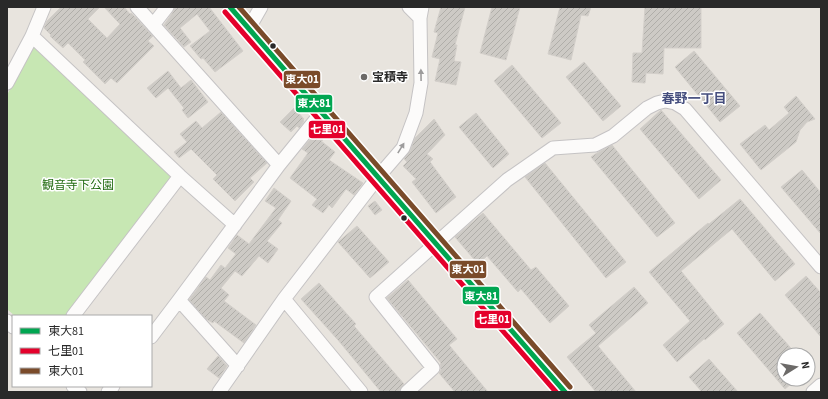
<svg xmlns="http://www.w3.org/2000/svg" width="828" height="399" font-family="'Source Sans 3','Noto Sans JP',sans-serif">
<defs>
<pattern id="building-hatch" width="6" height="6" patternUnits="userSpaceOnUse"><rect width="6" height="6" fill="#cdcac5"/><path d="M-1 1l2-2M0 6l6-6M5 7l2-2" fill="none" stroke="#b0aea9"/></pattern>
</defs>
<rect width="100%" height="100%" fill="#e8e4de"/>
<path fill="#c7e7b3" d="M 34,43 L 173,177 L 66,316 L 15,316 L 7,309 L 7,95 Z"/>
<path fill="url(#building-hatch)" stroke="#d3cfca" d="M 61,7 L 100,7 L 88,19 L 107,38 L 120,24 L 104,7 L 124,7 L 130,14 L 131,13 L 153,36 L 148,41 L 154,46 L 117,83 L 111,78 L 105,84 L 83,62 L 85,60 L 68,43 L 63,48 L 50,36 L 51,35 L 44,28 L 47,21 Z
M 175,7 L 209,7 L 243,51 L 215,72 L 203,58 L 201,59 L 190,46 L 210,31 L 197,14 L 180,28 L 191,42 L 184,47 L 164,25 L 173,12 Z
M 441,7 L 465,7 L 455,45 L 457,45 L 454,61 L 461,62 L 456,85 L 435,81 L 440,59 L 432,57 L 438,33 L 434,32 Z
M 492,7 L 520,7 L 506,60 L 480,53 Z
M 560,7 L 591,7 L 588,16 L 581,15 L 571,60 L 548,54 Z
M 645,7 L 701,7 L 701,48 L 664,48 L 663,74 L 646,73 L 645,83 L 632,82 L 633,53 L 642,53 Z
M 694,51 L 740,106 L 720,122 L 675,67 Z
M 584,62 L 621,106 L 603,121 L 566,77 Z
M 512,65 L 561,123 L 542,138 L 494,81 Z
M 168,71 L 181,88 L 191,80 L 208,102 L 188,118 L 182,110 L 184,108 L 168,88 L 156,98 L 147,88 Z
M 796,96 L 815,119 L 807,122 L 800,130 L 796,142 L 761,170 L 740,144 L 765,125 L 769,130 L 789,113 L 784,107 Z
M 294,108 L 304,119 L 303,120 L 304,121 L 299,128 L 297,126 L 291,132 L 280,122 Z
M 661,110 L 721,180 L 699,199 L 640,129 Z
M 221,112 L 267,163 L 250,178 L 254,182 L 235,201 L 213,179 L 217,175 L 191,149 L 179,158 L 174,152 L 187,142 L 180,134 L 196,121 L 202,128 Z
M 476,113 L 509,154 L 493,168 L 459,127 Z
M 434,119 L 445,135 L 427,154 L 433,159 L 430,162 L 456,197 L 436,213 L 412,182 L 416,179 L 403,166 L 407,162 L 404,159 L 410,151 L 415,138 Z
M 316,133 L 323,140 L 321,141 L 335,152 L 329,160 L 363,183 L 354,195 L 346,189 L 332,208 L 329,205 L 323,213 L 312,205 L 317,199 L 290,178 L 308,153 L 302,149 Z
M 612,145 L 675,223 L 657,237 L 591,157 L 597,153 Z
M 545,163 L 626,262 L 606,278 L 525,177 Z
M 802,170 L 821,193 L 821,234 L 781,187 Z
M 274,188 L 291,201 L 278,220 L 282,223 L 267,241 L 278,249 L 268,263 L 259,256 L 242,276 L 235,271 L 221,288 L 229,295 L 224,301 L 256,325 L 244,343 L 214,321 L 213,323 L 206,319 L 189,300 L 206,277 L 210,280 L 221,265 L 225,268 L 236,254 L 228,248 L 237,235 L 249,244 L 276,208 L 265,201 Z
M 740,199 L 795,264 L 775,281 L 732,229 L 681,271 L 724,324 L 705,340 L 704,339 L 677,362 L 663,345 L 690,321 L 649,272 L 708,223 L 709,224 Z
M 375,201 L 382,210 L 375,215 L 368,206 Z
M 483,213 L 531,270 L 536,267 L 569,306 L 550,323 L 521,289 L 518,292 L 487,256 L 478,264 L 455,237 Z
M 357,226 L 389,262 L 370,278 L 338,242 Z
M 806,276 L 821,293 L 821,337 L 785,295 Z
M 408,280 L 457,339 L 449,345 L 488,392 L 455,392 L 439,373 L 441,370 L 440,364 L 441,363 L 387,298 Z
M 319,283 L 356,324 L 354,326 L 404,384 L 400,389 L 399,392 L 381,392 L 338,340 L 301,299 Z
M 634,287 L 648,303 L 598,346 L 636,392 L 596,392 L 567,357 L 596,333 L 589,325 Z
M 760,313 L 797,355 L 784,355 L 784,379 L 797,379 L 785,389 L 737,333 Z
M 218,356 L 227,366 L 219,378 L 207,369 Z
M 709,359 L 738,392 L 702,392 L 689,377 Z"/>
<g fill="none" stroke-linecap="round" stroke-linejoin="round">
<defs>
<path id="minor" d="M 137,7 L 279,165
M 230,7 L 565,392
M 409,7 L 420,18
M 153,25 L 167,7
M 249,28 L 261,7
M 32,36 L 180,176 L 235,225
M 7,83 L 32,36 L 44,7
M 284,299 L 361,392
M 179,300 L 238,366
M 73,316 L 180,176
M 7,321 L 13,327
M 151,337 L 179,300 L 279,165 L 322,112
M 73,386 L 80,392
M 108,392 L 113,386
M 219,392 L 284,299 L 378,177 L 403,148 L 416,113 L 421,83 L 420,18 L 422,7
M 407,392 L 433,368 L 376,297 L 507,180 L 553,148 L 595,145 L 613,136 L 647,108 L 657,103 L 665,101 L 675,103 L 685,109 L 821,267
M 813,392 L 821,385"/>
</defs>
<use href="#minor" stroke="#c5c3c4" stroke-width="15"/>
<use href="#minor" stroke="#fcfbfa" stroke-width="13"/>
<defs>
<path id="bus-1" d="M 230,7 L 565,392"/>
<path id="bus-2" d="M 225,12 L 556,392"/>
<path id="bus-3" d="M 239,7 L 570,387"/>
</defs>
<use href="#bus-1" stroke="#fff" stroke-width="8"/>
<use href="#bus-2" stroke="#fff" stroke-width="8"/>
<use href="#bus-3" stroke="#fff" stroke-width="8"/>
<use href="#bus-1" stroke="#00a651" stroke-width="5"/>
<use href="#bus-2" stroke="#e4002b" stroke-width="5"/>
<use href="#bus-3" stroke="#7a4b2a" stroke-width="5"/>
</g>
<defs><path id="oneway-solid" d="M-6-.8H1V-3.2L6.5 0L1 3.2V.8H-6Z"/></defs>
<g fill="#9d9c9c">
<use href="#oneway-solid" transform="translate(421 75) rotate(-91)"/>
<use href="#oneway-solid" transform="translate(401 148) rotate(-58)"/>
</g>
<g fill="#292929" stroke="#fff" stroke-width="1.5">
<circle cx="273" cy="46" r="3.5"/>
<circle cx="404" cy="218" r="3.5"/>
</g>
<circle fill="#6c6a68" stroke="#fff" stroke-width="1.5" cx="364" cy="77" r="4"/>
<g text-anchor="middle" stroke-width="3" stroke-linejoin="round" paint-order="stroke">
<g font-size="12" font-weight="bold" fill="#292929" stroke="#fff" text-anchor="start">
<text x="372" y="81">宝積寺</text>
</g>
<g font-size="12" fill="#236c12" stroke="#fff">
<text x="78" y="189">観音寺下公園</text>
</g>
<g font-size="13" font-weight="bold" fill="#454e7e" stroke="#fff">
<text x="694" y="103">春野一丁目</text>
</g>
</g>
<g stroke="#fff" stroke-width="1.5">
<rect x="283" y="70" width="38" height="19" rx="4" fill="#7a4b2a"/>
<rect x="295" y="94" width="38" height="19" rx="4" fill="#00a651"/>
<rect x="308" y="120" width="38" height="19" rx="4" fill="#e4002b"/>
<rect x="449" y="260" width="38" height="19" rx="4" fill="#7a4b2a"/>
<rect x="462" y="286" width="38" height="19" rx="4" fill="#00a651"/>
<rect x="474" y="310" width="38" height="19" rx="4" fill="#e4002b"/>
</g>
<g font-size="11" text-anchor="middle" font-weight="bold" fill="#fff">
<text x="302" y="83">東大01</text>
<text x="314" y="107">東大81</text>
<text x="327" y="133">七里01</text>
<text x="468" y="273">東大01</text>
<text x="481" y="300">東大81</text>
<text x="493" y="323">七里01</text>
</g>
<rect width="828" height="399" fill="none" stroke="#292929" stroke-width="16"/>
<rect x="12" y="315" width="140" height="72" fill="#ffffff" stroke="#a9a9a9"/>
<rect x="20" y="328" width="20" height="6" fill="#00a651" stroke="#a9a9a9"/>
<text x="48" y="335" font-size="12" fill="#292929">東大81</text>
<rect x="20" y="348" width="20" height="6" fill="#e4002b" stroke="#a9a9a9"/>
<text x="48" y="355" font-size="12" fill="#292929">七里01</text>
<rect x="20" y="368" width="20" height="6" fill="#7a4b2a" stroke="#a9a9a9"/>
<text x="48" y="375" font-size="12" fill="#292929">東大01</text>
<g transform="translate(796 367) rotate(79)"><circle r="19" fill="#ffffff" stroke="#a9a9a9"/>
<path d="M0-3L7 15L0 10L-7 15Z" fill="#6c6a68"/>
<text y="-6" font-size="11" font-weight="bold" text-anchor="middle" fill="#292929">N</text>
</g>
</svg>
